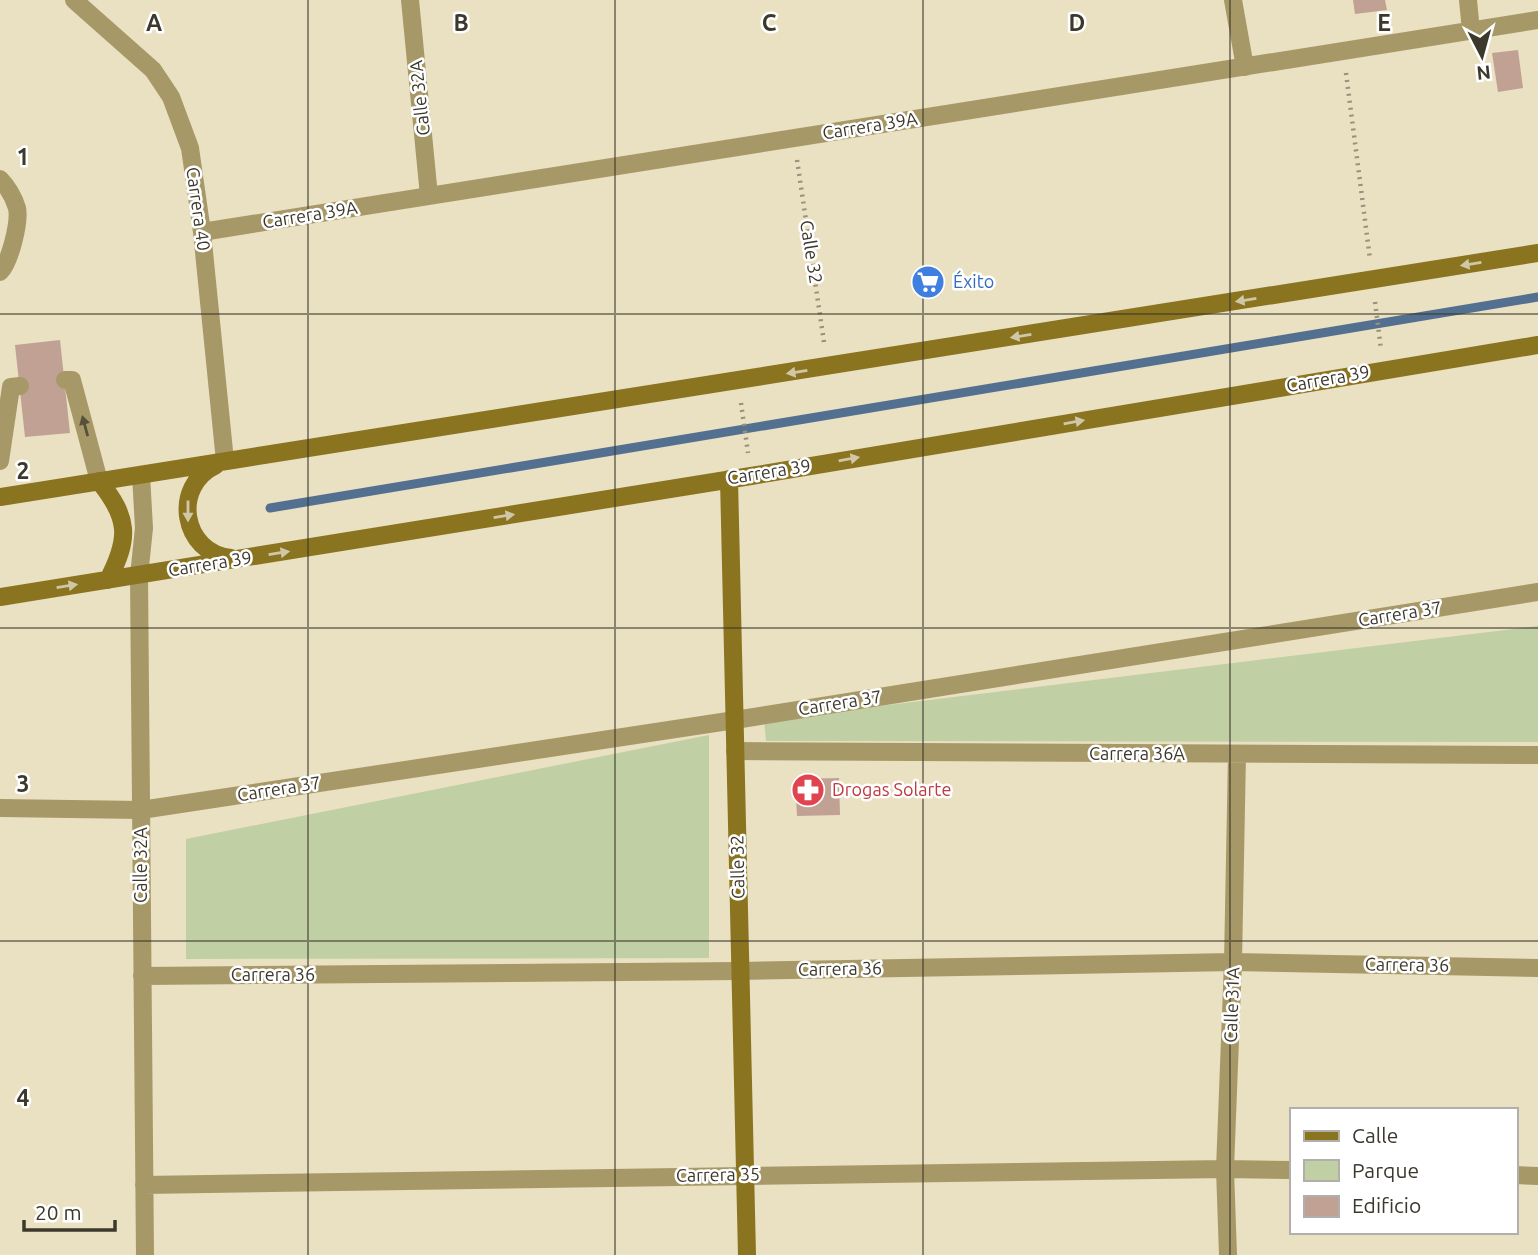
<svg xmlns="http://www.w3.org/2000/svg" width="1538" height="1255" font-family="Ubuntu,sans-serif">
<rect width="100%" height="100%" fill="#eae0c2"/>
<path fill="#c1cfa4" d="M 1538,626 L 1538,742 L 766,741 L 764,720 Z
M 709,735 L 709,958 L 186,959 L 186,839 Z"/>
<g fill="none" stroke-linecap="round" stroke-linejoin="round">
<path stroke="#537090" stroke-width="9" d="M 270,508 L 1538,297"/>
</g>
<path fill="#c0a194" d="M 1353,0 L 1385,0 L 1387,10 L 1355,14 Z
M 1518,50 L 1523,88 L 1498,92 L 1492,53 Z
M 60,340 L 70,433 L 25,437 L 15,345 Z
M 839,778 L 840,815 L 797,816 L 795,779 Z"/>
<g fill="none" stroke-linecap="round" stroke-linejoin="round">
<path stroke="#98917c" stroke-width="4.5" stroke-dasharray="2 5" stroke-linecap="butt" d="M 1346,73 L 1370,259
M 797,160 L 824,342
M 1375,302 L 1381,349
M 741,403 L 748,453"/>
<path stroke="#a79867" stroke-width="18" d="M 65,380 L 72,380 L 99,481
M 0,461 L 11,387 L 20,386
M 0,808 L 141,810"/>
<path stroke="#a79867" stroke-width="18" d="M 74,0 L 153,70 L 171,97 L 190,148 L 202,232 L 225,461
M 410,0 L 429,196
M 1233,0 L 1245,67
M 1468,0 L 1471,31
M 0,179 C 7,186 14,198 17,208 C 20,222 10,262 0,272
M 202,232 L 1538,20
M 141,475 L 144,528 L 139,576 L 145,1255
M 735,751 L 1538,755
M 141,810 L 735,720 L 1538,592
M 142,976 L 740,971 L 1233,962 L 1538,968
M 1515,1175 L 1538,1176
M 144,1185 L 1225,1169 L 1291,1170
M 1228,1255 L 1225,1169 L 1233,962 L 1237,754"/>
<path stroke="#8a7420" stroke-width="18" d="M 216,465 C 171,486 182,553 231,558
M 729,479 L 747,1255
M 99,481 C 129,518 130,538 108,580
M 0,497 L 1538,253
M 0,597 L 751,476 L 1538,345"/>
</g>
<defs><path id="oneway-solid" d="M-6-.8H1V-3.2L6.5 0L1 3.2V.8H-6Z" transform="scale(1.75)"/></defs>
<g fill="#d0c7a6">
<use href="#oneway-solid" transform="translate(1471 264) rotate(171)"/>
<use href="#oneway-solid" transform="translate(1246 300) rotate(171)"/>
<use href="#oneway-solid" transform="translate(1021 336) rotate(171)"/>
<use href="#oneway-solid" transform="translate(797 372) rotate(171)"/>
<use href="#oneway-solid" transform="translate(1074 422) rotate(-10)"/>
<use href="#oneway-solid" transform="translate(849 459) rotate(-10)"/>
<use href="#oneway-solid" transform="translate(188 511) rotate(90)"/>
<use href="#oneway-solid" transform="translate(504 516) rotate(-9)"/>
<use href="#oneway-solid" transform="translate(279 553) rotate(-9)"/>
<use href="#oneway-solid" transform="translate(67 586) rotate(-9)"/>
</g>
<use fill="#57503b" href="#oneway-solid" transform="translate(85 426) rotate(-105)"/>
<path fill="none" stroke="#3c382c" stroke-width="2" stroke-opacity="0.55" d="M 308,0 L 308,1255M 615,0 L 615,1255M 923,0 L 923,1255M 1230,0 L 1230,1255M 0,314 L 1538,314M 0,628 L 1538,628M 0,941 L 1538,941"/>
<defs>
<symbol id="supermarket-disc" viewBox="-11 -11 22 22"><circle r="9.5" fill="#3f7fe0" stroke="#fff"/><path d="M-6-5.5h2.5l.6 2H6L4.5 2H-2.5L-4.4-4H-6ZM-1.5 3.2a1.3 1.3 0 1 0 .1 0ZM3 3.2a1.3 1.3 0 1 0 .1 0Z" fill="#fff"/></symbol>
<symbol id="pharmacy-disc" viewBox="-11 -11 22 22"><circle r="9.5" fill="#e0444e" stroke="#fff"/><path d="M-2-6h4v4h4v4h-4v4h-4v-4h-4v-4h4Z" fill="#fff"/></symbol>
</defs>
<g fill-rule="evenodd">
<use href="#supermarket-disc" x="909" y="263" width="38" height="38"/>
<use href="#pharmacy-disc" x="789" y="771" width="38" height="38"/>
</g>
<g text-anchor="middle" stroke-width="5" stroke-linejoin="round" paint-order="stroke">
<g font-size="18" fill="#3c382c" stroke="#fff">
<text transform="translate(420 98) rotate(-96)" y="6">Calle 32A</text>
<text transform="translate(870 126) rotate(-9)" y="6">Carrera 39A</text>
<text transform="translate(198 209) rotate(82)" y="6">Carrera 40</text>
<text transform="translate(310 215) rotate(-9)" y="6">Carrera 39A</text>
<text transform="translate(811 252) rotate(81)" y="6">Calle 32</text>
<text transform="translate(1328 379) rotate(-10)" y="6">Carrera 39</text>
<text transform="translate(769 472) rotate(-9)" y="6">Carrera 39</text>
<text transform="translate(210 564) rotate(-9)" y="6">Carrera 39</text>
<text transform="translate(1400 614) rotate(-9)" y="6">Carrera 37</text>
<text transform="translate(840 703) rotate(-9)" y="6">Carrera 37</text>
<text x="1137" y="760">Carrera 36A</text>
<text transform="translate(279 789) rotate(-9)" y="6">Carrera 37</text>
<text transform="translate(141 865) rotate(-90)" y="6">Calle 32A</text>
<text transform="translate(738 867) rotate(-91)" y="6">Calle 32</text>
<text transform="translate(1407 965) rotate(1)" y="6">Carrera 36</text>
<text transform="translate(840 969) rotate(-1)" y="6">Carrera 36</text>
<text x="273" y="981">Carrera 36</text>
<text transform="translate(1232 1005) rotate(-88)" y="6">Calle 31A</text>
<text transform="translate(718 1175) rotate(-1)" y="6">Carrera 35</text>
</g>
<g font-size="18" fill="#366cbe" stroke="#fff" text-anchor="start">
<text x="953" y="288">Éxito</text>
</g>
<g font-size="18" fill="#be3a42" stroke="#fff" text-anchor="start">
<text x="832" y="796">Drogas Solarte</text>
</g>
</g>
<g font-size="23" text-anchor="middle" font-weight="bold" fill="#3c382c" stroke="#fff" stroke-width="5" stroke-linejoin="round" paint-order="stroke">
<text x="154" y="31">A</text>
<text x="461" y="31">B</text>
<text x="769" y="31">C</text>
<text x="1077" y="31">D</text>
<text x="1384" y="31">E</text>
<text x="23" y="165">1</text>
<text x="23" y="479">2</text>
<text x="23" y="792">3</text>
<text x="23" y="1106">4</text>
</g>
<rect x="1290" y="1108" width="228" height="126" fill="#ffffff" stroke="#b1afab" stroke-width="2"/>
<rect x="1304" y="1131" width="35" height="10" fill="#8a7420" stroke="#b1afab" stroke-width="2"/>
<text x="1352" y="1143" font-size="21" fill="#3c382c">Calle</text>
<rect x="1304" y="1160" width="35" height="21" fill="#c1cfa4" stroke="#b1afab" stroke-width="2"/>
<text x="1352" y="1178" font-size="21" fill="#3c382c">Parque</text>
<rect x="1304" y="1196" width="35" height="21" fill="#c0a194" stroke="#b1afab" stroke-width="2"/>
<text x="1352" y="1213" font-size="21" fill="#3c382c">Edificio</text>
<g transform="translate(1482 56) rotate(174)" stroke="#ffffff" stroke-width="5" paint-order="stroke">
<path d="M0-5L12 26L0 18L-12 26Z" fill="#3c382c"/>
<text y="-10" font-size="19" font-weight="bold" text-anchor="middle" fill="#3c382c">N</text>
</g>
<path d="M24 1220v10h91v-10" fill="none" stroke="#3c382c" stroke-width="3.5"/>
<text x="35" y="1220" font-size="21" fill="#3c382c" stroke="#ffffff" stroke-width="5" paint-order="stroke">20 m</text>
</svg>
